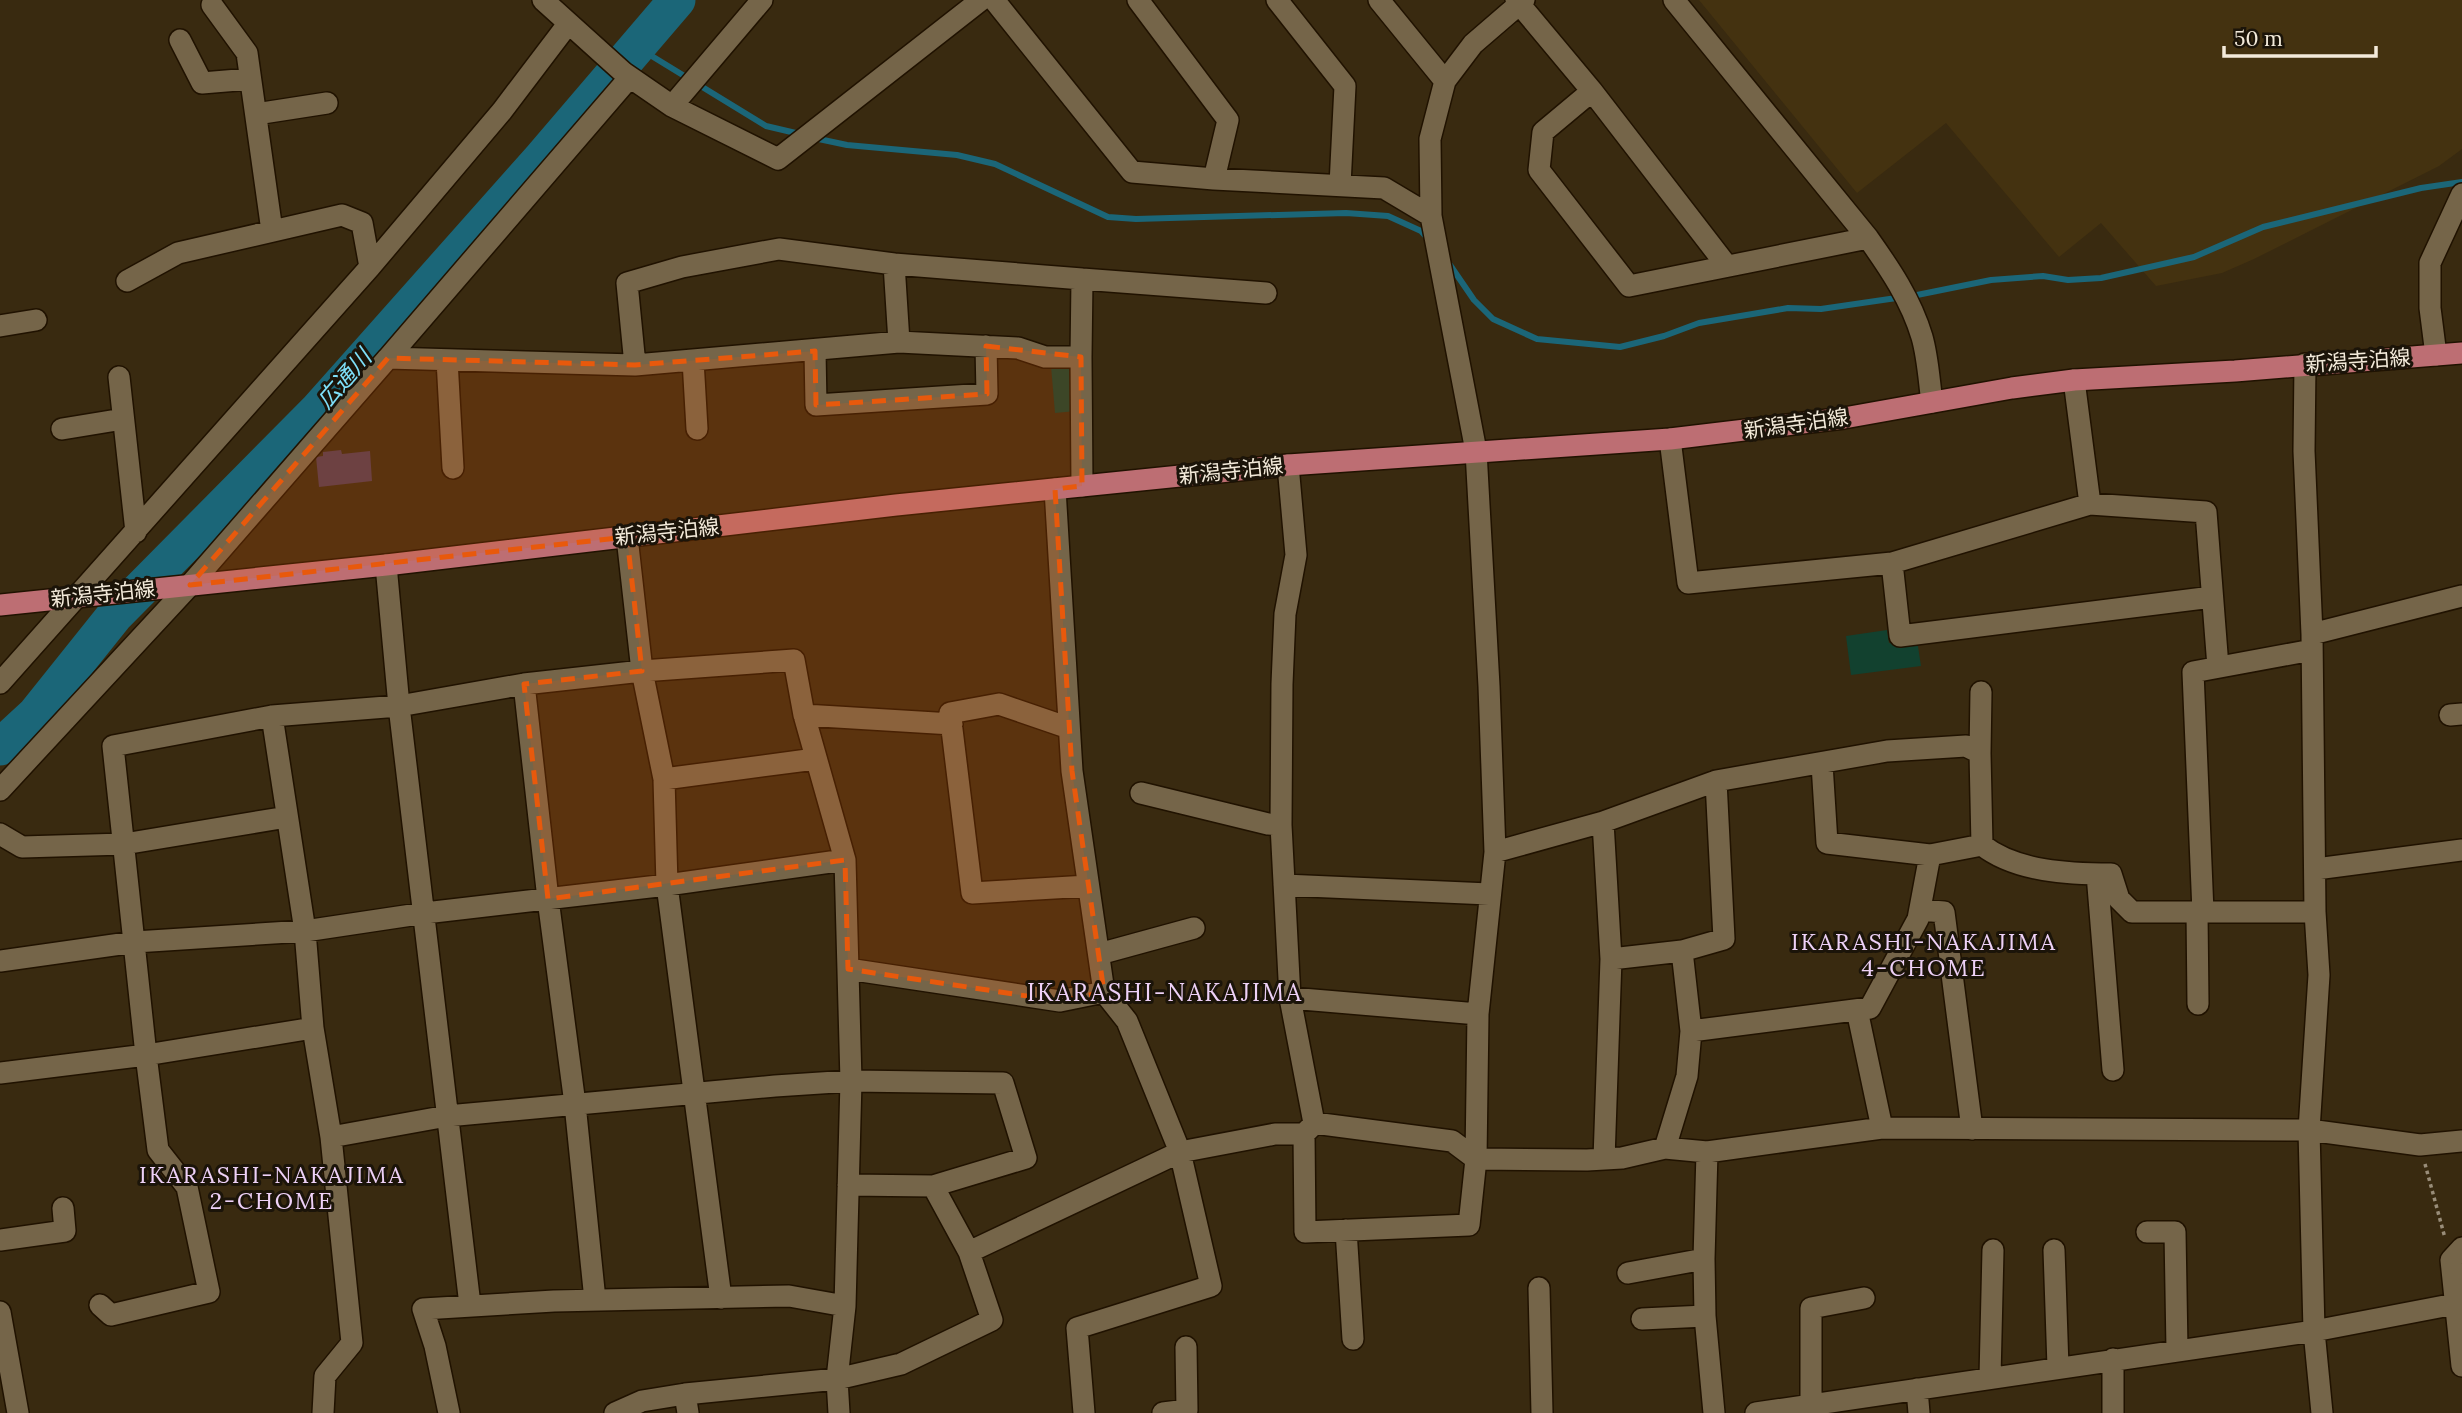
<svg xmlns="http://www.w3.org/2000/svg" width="2462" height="1413" font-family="Lora,'Noto Sans JP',serif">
<rect width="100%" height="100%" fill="#392a10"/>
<path fill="#443210" d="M 1699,0 L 2462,0 L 2462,149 L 2439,166 L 2254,259 L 2222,273 L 2156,286 L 2101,223 L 2059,257 L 1946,123 L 1857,193 Z"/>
<path fill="#12412f" d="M 1051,366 L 1071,369 L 1076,411 L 1055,413 Z
M 1887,630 L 1889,643 L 1917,640 L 1921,666 L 1851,675 L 1846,636 Z"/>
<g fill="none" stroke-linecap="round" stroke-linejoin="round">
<path stroke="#1b6678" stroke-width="6" d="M 637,47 L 766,126 L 800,134
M 814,138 L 847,145 L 957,155 L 995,164 L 1108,217 L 1136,219 L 1346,213 L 1388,216 L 1421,231 L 1429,240
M 1448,262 L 1474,300 L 1493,319 L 1537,339 L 1620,347 L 1664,336 L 1699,323 L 1788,308 L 1821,309 L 1917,295 L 1991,280 L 2043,276 L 2068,280 L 2101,278 L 2194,257 L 2263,227 L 2421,188 L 2462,182"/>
<path stroke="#1b6678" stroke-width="37" d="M 0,747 L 35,715 L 115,615 L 318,410 L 541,159 L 677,0"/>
</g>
<path fill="#4f3b51" d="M 341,450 L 342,454 L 370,451 L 372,481 L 319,487 L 316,457 L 323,456 L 323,452 Z"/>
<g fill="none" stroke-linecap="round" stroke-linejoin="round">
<defs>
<path id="minor" d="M 543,0 L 624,73 L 672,106 L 778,159 L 981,0
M 994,0 L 1132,172 L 1214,179 L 1384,188 L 1431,216
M 1138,0 L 1228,120 L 1214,179
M 1277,0 L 1345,86 L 1340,185
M 1379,0 L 1445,81
M 1516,0 L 1592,91 L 1727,266
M 1674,0 L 1868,238 C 1890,269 1911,300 1922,337 C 1928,358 1929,381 1932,402
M 212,5 L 247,53 L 272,231
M 180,40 L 202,83 L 250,79
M 630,77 L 388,358 L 635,365 L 899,342 L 1018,348 L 1045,357 L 1081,357 L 1082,486
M 1592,91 L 1543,132 L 1539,170 L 1629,286 L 1868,238
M 672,106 L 762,0
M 256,114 L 327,103
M 894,264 L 1082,279 L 1081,357
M 1082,279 L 1266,293
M 127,281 L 178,253 L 342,215 L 362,223 L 370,267
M 0,326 L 36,320
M 815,351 L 816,405 L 987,394 L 986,346
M 2436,355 L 2430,308 L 2430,263 L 2462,194
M 447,360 L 453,468
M 693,360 L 697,429
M 2305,364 L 2304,451 L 2312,634 L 2315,912 L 2319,975 L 2309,1130 L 2314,1331 L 2322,1413
M 635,365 L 627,283 L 682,267 L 779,249 L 894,264 L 899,342
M 119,377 L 136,532
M 2074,380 L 2090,504
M 62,429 L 123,419
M 1670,439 L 1688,583 L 1892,563
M 1288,465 L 1296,555 L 1285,614 L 1282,684 L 1281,825 L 1290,998 L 1314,1123
M 1055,489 L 1072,771 L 1104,992
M 627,537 L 642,671 L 664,779
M 386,565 L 399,706 L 470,1305
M 2212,597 L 1900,636 L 1892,563 L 2090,504 L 2206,512 L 2218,667
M 2312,634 L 2462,596
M 0,683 L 370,267 L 502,111 L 568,24
M 524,684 L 548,899 L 575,1104 L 595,1300
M 804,715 L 952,724
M 2450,715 L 2462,714
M 1069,728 L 999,704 L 950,713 L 972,893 L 1088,886
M 1980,753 L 1981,692
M 1822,764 L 1827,843 L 1930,855
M 0,790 L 190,585 L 388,358
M 1141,793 L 1268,824 L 1281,825
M 1603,822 L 1611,959 L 1604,1159
M 0,834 L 22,847 L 124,844 L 287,817
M 1495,852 L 1603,822 L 1716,781 L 1887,751 L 1966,746 L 1980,753 L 1982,845 C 2016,872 2070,874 2111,874 L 2119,899 L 2132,912 L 2315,912
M 2316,869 L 2462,850
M 2097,874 L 2113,1070
M 1284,885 L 1489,894
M 1920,910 L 1944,912 L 1972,1129
M 2197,912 L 2198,1004
M 2203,912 L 2193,672 L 2312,650
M 1099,954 L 1194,928
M 1611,959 L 1682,951
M 0,961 L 135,942 L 305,931 L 425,913 L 667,885 L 845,860
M 848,969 L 1060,1001 L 1104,992 L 1127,1021 L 1180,1152 L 1211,1286 L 1077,1328 L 1084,1413
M 1290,998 L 1478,1014
M 1857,1010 L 1882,1128
M 313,1028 L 305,931 L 272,716 L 399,706 L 524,684 L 642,671 L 794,660 L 804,715 L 845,860 L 851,1081 L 845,1306 L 837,1379 L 839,1413
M 1691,1031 L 1870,1008 L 1918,919 L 1930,855 L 1982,845
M 0,1073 L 146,1055 L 113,746 L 272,716
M 1314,1123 L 1452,1141 L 1476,1159 L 1587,1160 L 1622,1158 L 1665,1148 L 1707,1152 L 1882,1128 L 2309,1130 L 2420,1145 L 2462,1141
M 1304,1134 L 1305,1232 L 1469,1225 L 1476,1159 L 1478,1014 L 1495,852 L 1489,686 L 1476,451 L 1431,216 L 1430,139 L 1445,81 L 1473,44 L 1524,0
M 1665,1148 L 1687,1076 L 1691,1031 L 1682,951 L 1724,939 L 1716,781
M 1707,1152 L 1704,1259 L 1705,1316 L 1714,1413
M 848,1185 L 933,1186
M 1346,1230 L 1353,1339
M 2147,1232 L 2175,1232 L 2177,1349
M 0,1240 L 65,1231 L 63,1208
M 2462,1248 L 2451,1260 L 2462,1366
M 2054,1250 L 2058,1367
M 969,1252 L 1180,1152 L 1275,1134 L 1304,1134 L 1313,1125
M 1628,1273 L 1704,1259
M 1539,1288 L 1542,1413
M 721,1298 L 667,885 L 664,779 L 815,759
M 100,1305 L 111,1315 L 209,1292 L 187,1187 L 158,1150 L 146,1055 L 313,1028 L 331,1137 L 447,1116 L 775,1086 L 851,1081 L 1003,1083 L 1026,1158 L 933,1186 L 969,1252 L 992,1320 L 901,1364 L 837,1379 L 685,1394
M 0,1312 L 18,1413
M 1642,1319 L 1705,1316
M 2113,1359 L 2113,1413
M 1990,1377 L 1993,1250
M 1917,1389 L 1919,1413
M 1811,1405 L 1811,1308 L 1864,1298
M 323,1413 L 325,1376 L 352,1343 L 331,1137
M 449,1413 L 435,1346 L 423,1309 L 554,1301 L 789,1296 L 845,1306
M 615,1413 L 642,1401 L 685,1394 L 688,1413
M 1163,1413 L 1187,1410 L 1186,1347
M 1756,1413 L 2314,1331 L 2455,1304 L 2462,1308"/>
<path id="major" d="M 0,605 L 386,565 L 896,505 L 1288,465 L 1670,439 L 1844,418 L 2012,388 L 2074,380 L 2235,371 L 2462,353"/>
</defs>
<use href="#minor" stroke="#201200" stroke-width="24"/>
<use href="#major" stroke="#201200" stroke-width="24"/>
<path stroke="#998d79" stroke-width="3.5" stroke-dasharray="3.5 3.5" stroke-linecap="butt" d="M 2425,1164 L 2445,1238"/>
<use href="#minor" stroke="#756549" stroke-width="21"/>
<use href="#major" stroke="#bd6e73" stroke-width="21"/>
</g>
<path fill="#e8590c" fill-opacity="0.2" stroke="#e8590c" stroke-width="5" stroke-dasharray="14 9" stroke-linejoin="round" d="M 986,346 L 1081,357 L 1082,486 L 1055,489 L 1072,771 L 1104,992 L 1060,1001 L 848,969 L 845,860 L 548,899 L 524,684 L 642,671 L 627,537 L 190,585 L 388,358 L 635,365 L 815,351 L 816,405 L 987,394 Z"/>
<g text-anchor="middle" stroke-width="6" stroke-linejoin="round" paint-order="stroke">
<g font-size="21" fill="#f3eada" stroke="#1b1409">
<text transform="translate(2358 361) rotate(-4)" y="7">新潟寺泊線</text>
<text transform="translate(1796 424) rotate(-8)" y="7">新潟寺泊線</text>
<text transform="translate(1231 471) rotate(-6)" y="7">新潟寺泊線</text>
<text transform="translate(667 532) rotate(-6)" y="7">新潟寺泊線</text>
<text transform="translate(103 594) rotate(-6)" y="7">新潟寺泊線</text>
</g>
<g font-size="23" font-style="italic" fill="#7ee0fa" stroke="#1b1409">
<text transform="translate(344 379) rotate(-49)" y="8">広通川</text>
</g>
<g font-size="23" letter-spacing="2" fill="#eed1f7" stroke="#1b1409">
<text x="1924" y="950">IKARASHI-NAKAJIMA<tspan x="1924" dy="26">4-CHOME</tspan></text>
<text x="272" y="1183">IKARASHI-NAKAJIMA<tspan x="272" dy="26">2-CHOME</tspan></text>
</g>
<g font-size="24" letter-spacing="2" fill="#eed1f7" stroke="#1b1409">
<text x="1165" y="1001">IKARASHI-NAKAJIMA</text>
</g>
</g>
<path d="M2224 46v10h152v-10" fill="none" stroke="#f3eada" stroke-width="3.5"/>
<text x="2234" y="46" font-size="21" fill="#f3eada" stroke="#1b1409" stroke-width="5" paint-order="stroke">50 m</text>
</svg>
